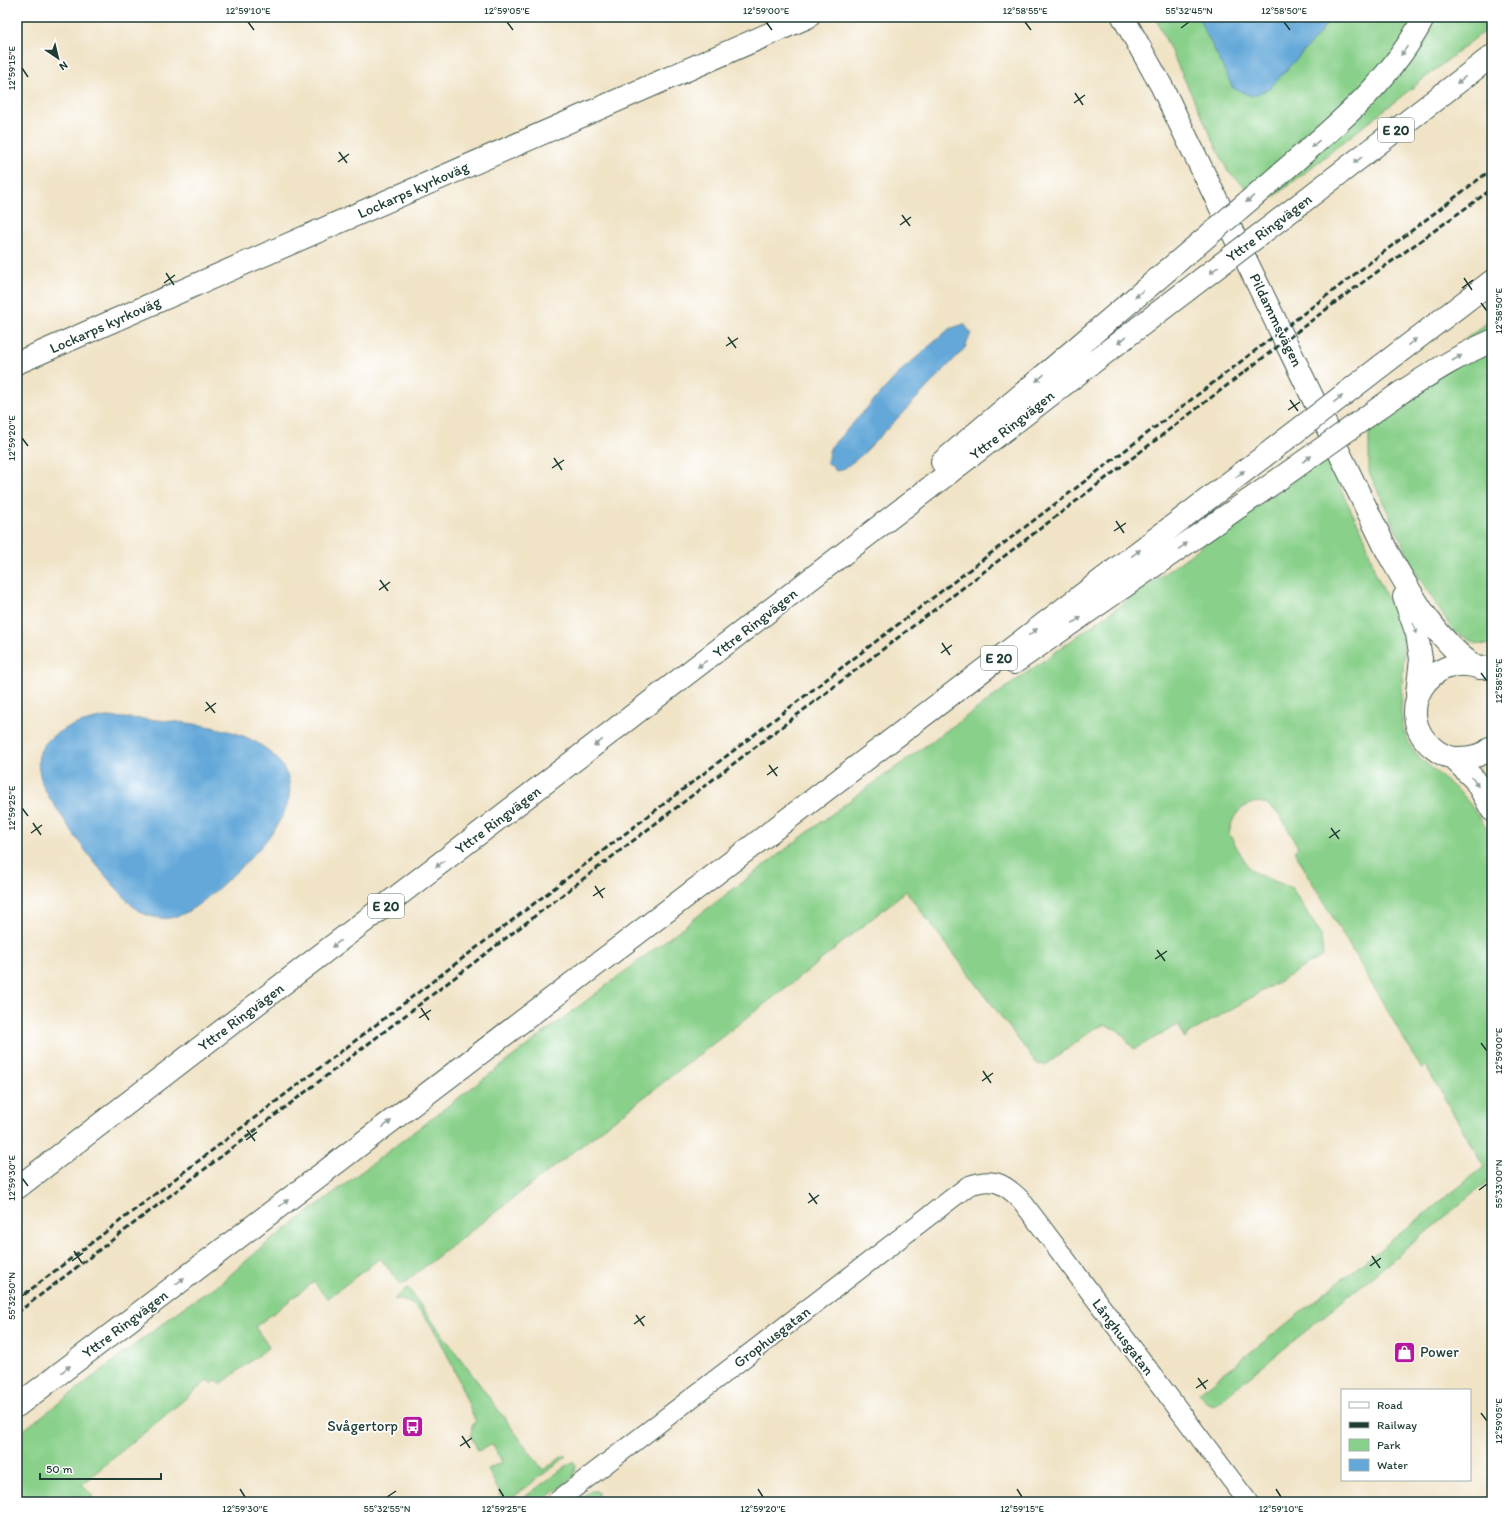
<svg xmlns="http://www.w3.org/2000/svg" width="1509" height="1519" font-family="Itim,sans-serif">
<rect width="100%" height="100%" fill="#fff"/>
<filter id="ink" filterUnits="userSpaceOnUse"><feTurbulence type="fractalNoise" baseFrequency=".025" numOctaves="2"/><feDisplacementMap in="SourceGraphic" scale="8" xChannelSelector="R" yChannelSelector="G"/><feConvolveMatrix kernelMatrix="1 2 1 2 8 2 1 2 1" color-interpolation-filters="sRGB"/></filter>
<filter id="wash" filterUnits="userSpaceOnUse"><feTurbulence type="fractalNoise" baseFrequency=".012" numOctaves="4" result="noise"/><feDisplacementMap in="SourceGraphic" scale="16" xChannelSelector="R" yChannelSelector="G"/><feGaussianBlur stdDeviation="0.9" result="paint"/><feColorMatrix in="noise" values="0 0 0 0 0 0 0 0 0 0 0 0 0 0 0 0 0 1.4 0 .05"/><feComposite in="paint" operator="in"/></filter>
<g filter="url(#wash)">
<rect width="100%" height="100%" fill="#f0e3c6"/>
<path fill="#89d08a" stroke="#54865f" d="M 1155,17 L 1492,17 L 1492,25 L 1265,204 L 1228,172 Z
M 1492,319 L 1492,645 L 1477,644 L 1453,631 L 1416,573 L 1369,472 L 1369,412 Z
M 1330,454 L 1336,467 L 1341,490 L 1365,538 L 1375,572 L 1395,615 L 1402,637 L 1404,653 L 1401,710 L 1403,729 L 1410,745 L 1421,759 L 1463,795 L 1477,814 L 1492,837 L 1492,1178 L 1223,1399 L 1214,1405 L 1207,1403 L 1199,1393 L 1484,1167 L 1426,1066 L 1422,1070 L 1294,851 L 1298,847 C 1288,831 1274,792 1248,805 C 1235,811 1232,820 1229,834 L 1249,868 L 1257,874 L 1292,888 L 1321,935 L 1323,956 L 1188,1034 L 1185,1039 L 1180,1029 L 1180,1024 L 1134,1049 L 1118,1030 L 1104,1025 L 1094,1029 L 1046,1065 L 1037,1064 L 906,891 L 810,969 L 401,1285 L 380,1258 L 327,1299 L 314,1282 L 255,1327 L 269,1347 L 221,1384 L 217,1380 L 211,1384 L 208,1380 L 82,1484 L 97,1502 L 17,1502 L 17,1435 L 187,1305 L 221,1283 L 261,1248 L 853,798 Z
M 408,1288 L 543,1470 L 563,1456 L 567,1456 L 511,1499 L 504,1501 L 502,1498 L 488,1469 L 502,1462 L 493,1444 L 478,1451 L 471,1436 L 472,1424 L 476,1422 C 462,1391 439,1323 412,1304 C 407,1301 401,1300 394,1299 Z
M 573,1461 L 576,1466 L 574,1477 L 541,1502 L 518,1502 Z
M 591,1491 L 597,1491 L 599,1494 L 589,1502 L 574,1502 Z"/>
<path fill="#64a8d9" stroke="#427286" d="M 1198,17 L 1332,17 L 1315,39 L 1269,89 L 1251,96 L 1233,88 Z
M 964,324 L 971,333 L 965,348 L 863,454 L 845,468 L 836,471 L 827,462 L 830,448 L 901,371 L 949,329 Z
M 106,717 C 144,719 196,721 232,732 C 266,742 303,771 285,810 C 273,838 247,862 225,882 C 212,894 187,917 169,918 C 159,919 145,916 136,909 C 130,904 125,897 119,891 C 97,867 77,841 60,813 C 54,805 47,795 43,786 C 40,777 36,761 40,752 C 51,728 84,721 106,717 Z"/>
</g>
<g filter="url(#ink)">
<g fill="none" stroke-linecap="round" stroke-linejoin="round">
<defs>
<path id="street" d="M 556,1502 L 968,1186 C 992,1177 1003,1182 1021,1200 L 1248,1502"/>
<path id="secondary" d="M 1123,17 L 1162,87 L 1388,553 C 1412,595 1434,637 1474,666
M 17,363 L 808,17
M 1404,597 L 1417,634 L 1421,659 L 1417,694
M 1480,668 C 1429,650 1391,714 1433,748 C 1440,754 1449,758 1458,758 C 1470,758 1483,756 1492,747
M 1453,758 L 1475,780 L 1492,810"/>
<path id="highway" d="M 1280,174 C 1334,127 1391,82 1424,17
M 1300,204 L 1492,56
M 1381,366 L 1492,281
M 1400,393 C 1430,374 1459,355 1492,341
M 942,462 L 1169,269
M 1014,663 L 1275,482
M 1480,668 L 1492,667
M 17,1188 L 1186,291
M 17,1406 L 1263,457"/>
</defs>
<use href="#street" stroke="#3e564a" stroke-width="21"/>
<use href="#secondary" stroke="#3e564a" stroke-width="24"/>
<use href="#highway" stroke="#3e564a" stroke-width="24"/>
<use href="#street" stroke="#fff" stroke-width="19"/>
<use href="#secondary" stroke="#fff" stroke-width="22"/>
<use href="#highway" stroke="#fff" stroke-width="22"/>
<path stroke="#1f3d34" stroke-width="3" stroke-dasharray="6 3" stroke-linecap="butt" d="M 17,1300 L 1492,169
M 17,1313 L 1341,298 L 1492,189"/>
<defs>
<path id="highway-bridge" d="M 1169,269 L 1280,174
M 1186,291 L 1300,204
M 1263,457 L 1381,366
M 1275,482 L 1400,393"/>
</defs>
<use href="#highway-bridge" stroke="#3e564a" stroke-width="24" stroke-linecap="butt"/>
<use href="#highway-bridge" stroke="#fff" stroke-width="22"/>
</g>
<defs><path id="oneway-solid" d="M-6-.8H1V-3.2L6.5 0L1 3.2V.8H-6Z"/></defs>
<g fill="#8f9e9a">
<use href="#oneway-solid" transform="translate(1404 51) rotate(125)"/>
<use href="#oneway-solid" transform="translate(1461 80) rotate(142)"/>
<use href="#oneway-solid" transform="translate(1315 144) rotate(140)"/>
<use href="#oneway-solid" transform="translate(1358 160) rotate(142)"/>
<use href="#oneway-solid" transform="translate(1250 199) rotate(139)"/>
<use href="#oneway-solid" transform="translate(1214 270) rotate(143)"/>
<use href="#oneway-solid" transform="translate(1139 294) rotate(140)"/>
<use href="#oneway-solid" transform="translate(1122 340) rotate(142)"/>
<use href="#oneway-solid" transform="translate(1412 342) rotate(-38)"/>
<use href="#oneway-solid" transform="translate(1457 358) rotate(-30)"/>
<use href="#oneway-solid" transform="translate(1040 378) rotate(140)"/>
<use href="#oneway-solid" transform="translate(1338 399) rotate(-37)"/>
<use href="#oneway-solid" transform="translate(1307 459) rotate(-35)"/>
<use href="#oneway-solid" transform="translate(1240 474) rotate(-37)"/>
<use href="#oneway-solid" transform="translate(1183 546) rotate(-35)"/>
<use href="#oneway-solid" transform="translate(1136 553) rotate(-37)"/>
<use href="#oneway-solid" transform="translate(1077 620) rotate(-35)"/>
<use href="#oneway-solid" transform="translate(1415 629) rotate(72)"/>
<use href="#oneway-solid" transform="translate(1033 632) rotate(-37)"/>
<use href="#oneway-solid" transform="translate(702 664) rotate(143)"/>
<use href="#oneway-solid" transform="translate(598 743) rotate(143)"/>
<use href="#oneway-solid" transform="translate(1475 782) rotate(56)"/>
<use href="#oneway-solid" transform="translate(440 864) rotate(143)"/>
<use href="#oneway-solid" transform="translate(336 944) rotate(143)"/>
<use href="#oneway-solid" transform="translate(387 1124) rotate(-37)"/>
<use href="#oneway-solid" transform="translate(284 1203) rotate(-37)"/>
<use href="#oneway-solid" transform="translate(180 1281) rotate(-37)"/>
<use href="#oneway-solid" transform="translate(66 1369) rotate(-37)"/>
</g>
</g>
<path fill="none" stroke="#1f3d34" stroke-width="1.5" d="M 248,22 L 254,30M 507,22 L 513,30M 766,22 L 772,30M 1025,22 L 1031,30M 1284,22 L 1290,30M 1181,28 L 1189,22M 22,68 L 28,77M 1075,93 L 1083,105M 1074,103 L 1085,95M 339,152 L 347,163M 338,162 L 349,154M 902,215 L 910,226M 900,225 L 911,217M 166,273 L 174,285M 1464,278 L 1472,290M 164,283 L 175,275M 1462,288 L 1473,280M 1481,303 L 1487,311M 728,337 L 736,348M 726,346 L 738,338M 1290,400 L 1298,411M 1288,410 L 1300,402M 22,438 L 28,446M 554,458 L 562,470M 552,468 L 564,460M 1116,521 L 1124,533M 1114,531 L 1126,523M 380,580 L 388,591M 379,590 L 390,582M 942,643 L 950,655M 941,653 L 952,645M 1481,673 L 1487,681M 206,702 L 215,713M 205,711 L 216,703M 769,765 L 777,776M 767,775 L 778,767M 22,808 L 28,816M 33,823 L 41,835M 1331,828 L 1339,839M 31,833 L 42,825M 1329,838 L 1340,830M 595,886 L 603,898M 593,896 L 605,888M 1157,950 L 1165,961M 1155,959 L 1167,951M 421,1008 L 429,1020M 419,1018 L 431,1010M 1481,1043 L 1487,1051M 983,1071 L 991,1083M 982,1081 L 993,1073M 247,1130 L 255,1141M 246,1140 L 257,1132M 22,1178 L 28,1186M 1479,1190 L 1487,1184M 809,1193 L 817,1204M 808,1203 L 819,1195M 74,1251 L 82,1263M 1372,1256 L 1380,1268M 72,1261 L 83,1253M 1370,1266 L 1381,1258M 22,1296 L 30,1290M 636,1315 L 644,1326M 634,1324 L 645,1316M 1198,1378 L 1206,1389M 1196,1388 L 1208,1380M 1481,1413 L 1487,1421M 462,1436 L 470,1448M 460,1446 L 472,1438M 240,1489 L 245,1497M 499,1489 L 504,1497M 758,1489 L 763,1497M 1017,1489 L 1022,1497M 1276,1489 L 1281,1497M 387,1497 L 396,1491"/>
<defs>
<symbol id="shop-square" viewBox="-11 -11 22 22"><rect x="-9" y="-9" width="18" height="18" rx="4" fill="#b5179e" stroke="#fff"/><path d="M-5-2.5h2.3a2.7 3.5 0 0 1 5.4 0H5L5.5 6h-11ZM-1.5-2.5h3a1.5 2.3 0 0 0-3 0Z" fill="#fff"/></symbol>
<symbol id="bus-square" viewBox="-11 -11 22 22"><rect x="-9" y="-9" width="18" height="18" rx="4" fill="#b5179e" stroke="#fff"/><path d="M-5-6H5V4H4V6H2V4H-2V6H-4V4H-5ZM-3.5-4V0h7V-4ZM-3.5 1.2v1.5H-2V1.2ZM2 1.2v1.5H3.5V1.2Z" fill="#fff"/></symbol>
</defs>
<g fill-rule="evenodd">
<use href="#shop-square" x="1392" y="1340" width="25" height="25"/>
<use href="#bus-square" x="400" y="1414" width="25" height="25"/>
</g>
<g text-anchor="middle" stroke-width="3.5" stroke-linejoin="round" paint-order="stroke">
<g fill="#fff" stroke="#627771" stroke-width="1">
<rect x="1378" y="118" width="36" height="24" rx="3"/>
<rect x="981" y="646" width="36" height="24" rx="3"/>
<rect x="368" y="894" width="36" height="24" rx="3"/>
</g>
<g font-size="14" font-weight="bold" fill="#1f3d34">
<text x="1396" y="135">E 20</text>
<text x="999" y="663">E 20</text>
<text x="386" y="911">E 20</text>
</g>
<g font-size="15" fill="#1f3d34" stroke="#fff">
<text transform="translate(413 190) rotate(-24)" y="5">Lockarps kyrkoväg</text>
<text transform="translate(1269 228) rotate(-37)" y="5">Yttre Ringvägen</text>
<text transform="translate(1276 320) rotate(64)" y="5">Pildammsvägen</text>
<text transform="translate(105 325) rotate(-24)" y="5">Lockarps kyrkoväg</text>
<text transform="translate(1012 425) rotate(-38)" y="5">Yttre Ringvägen</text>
<text transform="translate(755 623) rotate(-38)" y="5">Yttre Ringvägen</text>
<text transform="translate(498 820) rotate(-37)" y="5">Yttre Ringvägen</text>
<text transform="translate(241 1017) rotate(-37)" y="5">Yttre Ringvägen</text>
<text transform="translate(125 1324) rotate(-37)" y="5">Yttre Ringvägen</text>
<text transform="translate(772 1337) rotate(-37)" y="5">Grophusgatan</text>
<text transform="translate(1123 1337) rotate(53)" y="5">Långhusgatan</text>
</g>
<g font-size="15" fill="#1f3d34" stroke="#fff" text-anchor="start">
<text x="1420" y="1357">Power</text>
<text x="398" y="1431" text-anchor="end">Svågertorp</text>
</g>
</g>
<rect width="1509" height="1519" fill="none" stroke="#fff" stroke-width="44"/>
<rect x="1341" y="1389" width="130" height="92" fill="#ffffff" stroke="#a5b1ae"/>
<rect x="1349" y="1402" width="20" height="6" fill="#ffffff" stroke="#a5b1ae"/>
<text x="1377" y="1409" font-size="12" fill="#1f3d34">Road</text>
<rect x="1349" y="1422" width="20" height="6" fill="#1f3d34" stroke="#a5b1ae"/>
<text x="1377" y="1429" font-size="12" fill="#1f3d34">Railway</text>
<rect x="1349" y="1439" width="20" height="12" fill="#89d08a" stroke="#a5b1ae"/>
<text x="1377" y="1449" font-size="12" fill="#1f3d34">Park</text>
<rect x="1349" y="1459" width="20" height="12" fill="#64a8d9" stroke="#a5b1ae"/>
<text x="1377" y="1469" font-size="12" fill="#1f3d34">Water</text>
<g transform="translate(58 58) rotate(145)" stroke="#ffffff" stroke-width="3" paint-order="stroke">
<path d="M0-3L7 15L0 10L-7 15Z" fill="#1f3d34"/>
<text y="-6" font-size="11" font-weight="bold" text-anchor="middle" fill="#1f3d34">N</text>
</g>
<path d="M40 1473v6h121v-6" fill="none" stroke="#1f3d34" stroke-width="2"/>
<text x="46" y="1473" font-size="12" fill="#1f3d34" stroke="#ffffff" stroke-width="3" paint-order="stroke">50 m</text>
<rect x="22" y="22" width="1465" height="1475" fill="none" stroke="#1f3d34" stroke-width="1.5"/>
<g font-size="10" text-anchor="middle" fill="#1f3d34">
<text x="248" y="14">12°59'10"E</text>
<text x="507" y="14">12°59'05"E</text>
<text x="766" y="14">12°59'00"E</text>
<text x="1025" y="14">12°58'55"E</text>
<text x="1189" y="14">55°32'45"N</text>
<text x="1284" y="14">12°58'50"E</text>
<text transform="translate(11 68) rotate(-90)" y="4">12°59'15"E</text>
<text transform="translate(1498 311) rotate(-90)" y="4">12°58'50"E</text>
<text transform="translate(11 438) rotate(-90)" y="4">12°59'20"E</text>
<text transform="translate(1498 681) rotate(-90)" y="4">12°58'55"E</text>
<text transform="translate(11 808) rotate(-90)" y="4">12°59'25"E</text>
<text transform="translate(1498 1051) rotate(-90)" y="4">12°59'00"E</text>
<text transform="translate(11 1178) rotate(-90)" y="4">12°59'30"E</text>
<text transform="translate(1498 1184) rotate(-90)" y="4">55°33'00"N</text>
<text transform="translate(11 1296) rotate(-90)" y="4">55°32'50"N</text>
<text transform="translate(1498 1421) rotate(-90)" y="4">12°59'05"E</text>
<text x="245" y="1512">12°59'30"E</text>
<text x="387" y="1512">55°32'55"N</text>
<text x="504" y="1512">12°59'25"E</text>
<text x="763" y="1512">12°59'20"E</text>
<text x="1022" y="1512">12°59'15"E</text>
<text x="1281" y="1512">12°59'10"E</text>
</g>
</svg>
